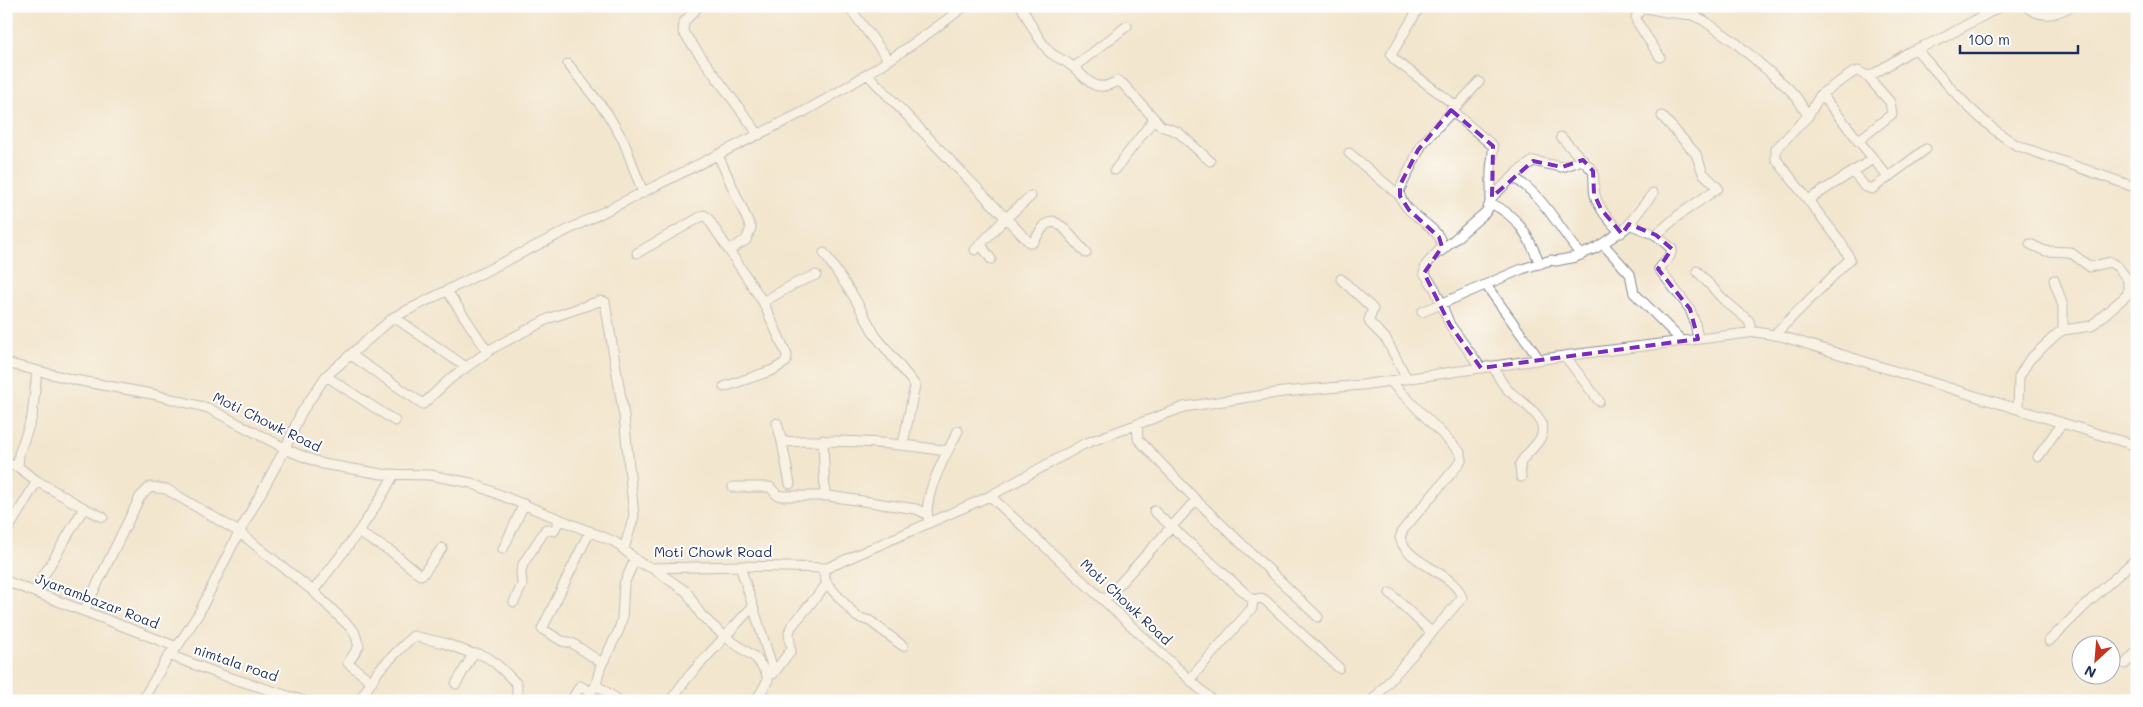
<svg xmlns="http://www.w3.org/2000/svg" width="2143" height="707" font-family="Mali,sans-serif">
<rect width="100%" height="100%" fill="#fff"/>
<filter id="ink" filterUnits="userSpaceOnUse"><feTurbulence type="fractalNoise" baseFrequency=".02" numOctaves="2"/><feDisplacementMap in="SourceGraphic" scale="10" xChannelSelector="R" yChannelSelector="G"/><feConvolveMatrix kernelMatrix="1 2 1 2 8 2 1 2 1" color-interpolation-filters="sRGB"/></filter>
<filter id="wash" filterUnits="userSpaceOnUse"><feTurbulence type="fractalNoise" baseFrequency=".0096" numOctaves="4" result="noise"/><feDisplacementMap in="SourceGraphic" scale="20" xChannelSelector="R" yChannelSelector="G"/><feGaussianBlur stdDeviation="1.12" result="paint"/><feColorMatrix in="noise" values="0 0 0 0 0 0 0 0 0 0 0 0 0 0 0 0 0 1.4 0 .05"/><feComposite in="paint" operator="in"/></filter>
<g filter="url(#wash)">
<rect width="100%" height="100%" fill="#f3e6ce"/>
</g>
<g filter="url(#ink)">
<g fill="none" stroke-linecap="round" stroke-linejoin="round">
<defs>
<path id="minor" d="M 699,6 L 684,22 L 683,32 L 759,135
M 848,6 L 888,59
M 1021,6 C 1029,20 1036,37 1047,49 C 1052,57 1062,58 1069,64 C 1087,76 1092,96 1117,81 L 1123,84 L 1161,126 L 1178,132 L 1210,161
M 1420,6 L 1391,55 L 1395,60 L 1456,106
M 1642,6 L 1636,17 L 1637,22 L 1660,57
M 2026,6 C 2041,19 2055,15 2071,6
M 1642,7 L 1666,12 L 1692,15 L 1703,20 L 1735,42 L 1788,88 L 1797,98 L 1808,116
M 1916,49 C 1947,84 1976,120 2016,145 L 2137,188
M 568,64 L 607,113 L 624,142 L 643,193
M 1074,67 L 1127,26
M 867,74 L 1029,242 L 1033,242 L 1045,225 L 1053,221 L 1063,227 L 1086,253
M 1479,82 L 1422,144 L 1399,191 C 1402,217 1441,224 1442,247 L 1426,265 L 1424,273 L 1435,289 L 1450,325 L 1481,368
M 1821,94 L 1888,177
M 1561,137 L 1593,171 C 1595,179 1593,187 1595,195 C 1599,210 1611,222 1621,233
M 1858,141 L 1892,114 L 1890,102 L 1867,76
M 1349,153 L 1400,196
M 718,155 L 751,228 L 746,240 L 729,250
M 1115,170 L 1154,119
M 1853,171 L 1864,186 L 1872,189 L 1926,149
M 1513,177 C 1543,195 1559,228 1581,255
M 1491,198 L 1519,171 L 1533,161 L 1562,167 L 1583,160
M 1808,200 L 1873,159
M 1490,203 C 1518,215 1529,237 1540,264
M 1629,224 L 1656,235 L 1672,249 L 1670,256 L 1659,269 L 1690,309 L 1695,323 L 1698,339
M 1656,235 L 1679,215 L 1718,188 L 1703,173 L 1696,154 L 1662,116
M 1603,244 L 1630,274 L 1634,293 L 1682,341
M 2030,244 L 2045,251 L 2070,252 L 2090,267 L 2110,262 L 2118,267 L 2128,280 L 2137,278
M 981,245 L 991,259
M 975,250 L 1006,218 L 1031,196
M 1440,252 L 1486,212 C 1494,199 1490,186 1491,171 C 1491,163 1494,154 1493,146 L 1451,110
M 637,253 L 704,215 L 707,217 L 763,302
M 824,253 L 854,297 L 875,335 L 915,385 L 903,444
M 1697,271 L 1723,299 L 1749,321 L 1752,332
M 1341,279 L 1373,309 L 1369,320 L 1370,323 L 1386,339 L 1407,379
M 2054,280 L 2063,306 L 2063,330
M 1486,285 L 1539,359
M 447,291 L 488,352
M 1422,312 L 1522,269 L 1551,260 L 1556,261 L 1576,257 L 1596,248 L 1626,228 L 1653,193
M 394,317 L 466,367
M 1775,334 L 1850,259 L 1840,241 L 1776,159 L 1776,149 L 1808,116 L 1821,94 L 1854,72 L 1858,71 L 1867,76 L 1872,75 L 1909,52 L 1941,39 L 2001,6
M 351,355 L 423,404 L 451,378 L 493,348 L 550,318 L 600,301 L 605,302 L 624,416 L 634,516 L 624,549
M 1565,356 L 1599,401
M 6,363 L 75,380 L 152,394 L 208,408 L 292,452 L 323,464 L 382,474 L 430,475 L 471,483 L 615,542 L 640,563 L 652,568 L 740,566 L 827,568 L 990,496 L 1213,701
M 1493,366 C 1497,374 1501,383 1507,389 C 1518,401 1550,416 1541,437 C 1536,447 1525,454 1520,464 L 1521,477
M 326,376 L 395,421
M 724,387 L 773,370 L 786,362 L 787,355 L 763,302 L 796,283 L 816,275
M 2018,409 L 2019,377 L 2029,360 L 2057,334 L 2063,330 L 2091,326 L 2127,295 L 2128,291 L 2128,280
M 777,423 L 782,442
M 823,440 L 825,496
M 2038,457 L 2062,423
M 6,463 L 18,467
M 37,481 L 84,508
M 790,484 L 782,442 C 837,439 892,442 947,451
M 733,487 L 770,487 L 777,495 L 782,496 L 829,496 L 916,509 L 927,514
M 990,496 L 1084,444 L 1184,407 L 1283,392 L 1362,385 L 1571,355 L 1756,332 L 1781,336 L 2137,446
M 1196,500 L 1318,617
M 1154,511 L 1253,600 L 1252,608 L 1190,679
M 928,518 C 923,494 947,453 958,431
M 590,531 L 542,629 L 562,641 L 572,643 L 602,663
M 6,533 L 37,481 L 18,467 L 19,454 L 32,417 L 37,371
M 359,533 L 392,552 L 420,575 L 423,574 L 442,548
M 503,549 L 524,504
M 740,566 L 774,672
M 652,568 L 687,592 L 701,615 L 724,636 L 756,658 L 766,672 L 768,680 L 756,701
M 822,568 L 827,584 L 857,617 L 870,621 L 903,646
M 6,581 L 177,647
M 313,591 C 343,553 372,517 394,474
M 34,592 L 84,508 L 103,517
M 1390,593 L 1432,633
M 1105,600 L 1196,500 L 1138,439 L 1137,424
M 1253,600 L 1261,598 L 1265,600 L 1339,668
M 514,602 L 522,585 L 521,572 L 523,564 L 546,529 L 554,531 L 560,519
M 84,611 L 140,497 L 150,487 L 166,489 L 239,532 L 313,591 L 354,631 L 359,646 L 348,663 L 372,682
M 2049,641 L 2096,595 L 2137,558
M 790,643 L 789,633 L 791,627 L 827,584
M 2125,664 L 2137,651
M 773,674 L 791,650
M 456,684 L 473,654 C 489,652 506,674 517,684 L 517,695 L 522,701
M 596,685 L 620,701
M 142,701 L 169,655
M 304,701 L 222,675 L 169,655 L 177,647 L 199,613 L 233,544 L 285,449 L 301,413 L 326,376 L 394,317 L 805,111 C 861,80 914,45 965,6
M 359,701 L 379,670 L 413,636 L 444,643 L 473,654
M 571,701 L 580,686 L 591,692 L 596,685 L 600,668 L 619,630 L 622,619 L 624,584 L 635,559
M 670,701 L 688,677 L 753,606
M 1372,701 L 1462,598 C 1456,573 1407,564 1400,538 L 1403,530 L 1458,465 L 1462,459 L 1460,452 L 1390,381"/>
</defs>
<use href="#minor" stroke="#878a96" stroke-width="11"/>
<use href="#minor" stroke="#fff" stroke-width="9"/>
</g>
</g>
<path d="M0 0H2143V707H0ZM 1451,110 L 1493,146 L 1492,197 L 1533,161 L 1562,167 L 1583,160 L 1593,171 L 1594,194 L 1601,209 L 1622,234 L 1629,224 L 1656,235 L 1672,249 L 1658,269 L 1690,309 L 1698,339 L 1481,368 L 1450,325 L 1424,273 L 1442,247 L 1439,237 L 1409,210 L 1400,196 L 1400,185 L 1418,150 Z" fill="#f3e6ce" fill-opacity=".55" fill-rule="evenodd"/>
<path fill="none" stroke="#7b2cbf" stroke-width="4" stroke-dasharray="10 6" stroke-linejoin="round" d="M 1451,110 L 1493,146 L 1492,197 L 1533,161 L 1562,167 L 1583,160 L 1593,171 L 1594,194 L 1601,209 L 1622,234 L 1629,224 L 1656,235 L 1672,249 L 1658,269 L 1690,309 L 1698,339 L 1481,368 L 1450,325 L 1424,273 L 1442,247 L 1439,237 L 1409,210 L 1400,196 L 1400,185 L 1418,150 Z"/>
<g text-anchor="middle" stroke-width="4" stroke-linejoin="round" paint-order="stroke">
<g font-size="14" fill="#1b2f5e" stroke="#fff">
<text transform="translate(267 422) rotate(26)" y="5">Moti Chowk Road</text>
<text x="713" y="557">Moti Chowk Road</text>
<text transform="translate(97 601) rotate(21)" y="5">Jyarambazar Road</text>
<text transform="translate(1126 602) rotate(43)" y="5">Moti Chowk Road</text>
<text transform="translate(236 663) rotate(19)" y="5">nimtala road</text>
</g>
</g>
<rect width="2143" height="707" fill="none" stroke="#fff" stroke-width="25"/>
<g transform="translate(2096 660) rotate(206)"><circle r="24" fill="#ffffff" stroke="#a4acbf"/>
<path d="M0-4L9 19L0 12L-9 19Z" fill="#c8321e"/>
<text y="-8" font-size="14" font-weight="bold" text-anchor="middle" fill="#1b2f5e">N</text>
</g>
<path d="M1960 45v8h118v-8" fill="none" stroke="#1b2f5e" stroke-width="2.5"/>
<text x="1968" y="45" font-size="15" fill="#1b2f5e" stroke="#ffffff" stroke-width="4" paint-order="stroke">100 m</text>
</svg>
